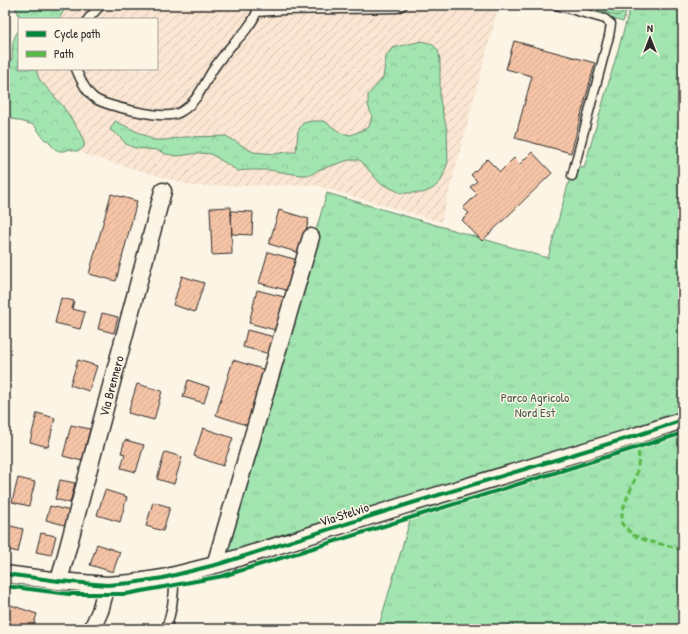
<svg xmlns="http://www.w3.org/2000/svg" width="688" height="634" font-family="'Patrick Hand',sans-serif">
<defs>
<pattern id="industrial-furrows" width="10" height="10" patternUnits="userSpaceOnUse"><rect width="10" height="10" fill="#fae6d2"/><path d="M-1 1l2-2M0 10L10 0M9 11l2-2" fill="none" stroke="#d6c5b4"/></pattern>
<pattern id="forest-crowns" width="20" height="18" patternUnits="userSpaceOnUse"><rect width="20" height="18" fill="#a2e5b0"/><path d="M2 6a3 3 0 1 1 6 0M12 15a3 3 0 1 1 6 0" fill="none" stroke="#8cc598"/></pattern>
<pattern id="park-tufts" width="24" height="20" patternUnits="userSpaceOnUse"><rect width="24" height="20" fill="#a2e5b0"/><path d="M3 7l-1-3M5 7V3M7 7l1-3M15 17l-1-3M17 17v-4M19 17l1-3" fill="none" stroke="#8cc598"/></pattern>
<pattern id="building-hatch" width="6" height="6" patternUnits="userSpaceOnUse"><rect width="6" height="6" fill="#f6c4a7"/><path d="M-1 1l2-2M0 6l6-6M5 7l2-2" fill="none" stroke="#d3a990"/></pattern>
</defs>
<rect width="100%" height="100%" fill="#fcf5e5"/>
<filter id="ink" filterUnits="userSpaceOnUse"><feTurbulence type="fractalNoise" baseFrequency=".025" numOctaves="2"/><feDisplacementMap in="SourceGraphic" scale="8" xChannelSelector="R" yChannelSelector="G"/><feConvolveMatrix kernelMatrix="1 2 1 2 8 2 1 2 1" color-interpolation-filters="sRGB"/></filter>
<g filter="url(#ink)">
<path fill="url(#industrial-furrows)" d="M 55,5 L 499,5 L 441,222 L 314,185 L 193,186 L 83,154 L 27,73 L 28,69 L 157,69 L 157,19 L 50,19 Z"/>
<path fill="#a2e5b0" stroke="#66886e" d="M 567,5 L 628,5 L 623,22 Z"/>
<path fill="url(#forest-crowns)" stroke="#66886e" d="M 14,5 L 67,5 L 59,19 L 21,19 Z
M 585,5 L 626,5 L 625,12 L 617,16 Z
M 19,30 L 19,69 L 36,69 L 39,79 L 62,105 L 78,129 L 84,141 L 84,147 C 79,152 76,152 70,149 C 59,154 54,150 48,140 L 45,140 L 34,125 L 13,119 L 7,113 L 5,109 L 5,89 L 7,87 L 5,84 L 5,66 L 12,59 C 13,47 11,40 19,30 Z
M 422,41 L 432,44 L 438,50 L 440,60 L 440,100 L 447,130 L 448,162 L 441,181 L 434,188 L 423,193 L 401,193 L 380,183 L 360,160 L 349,160 L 318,170 L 311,175 L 300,175 L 269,170 L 247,170 L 238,171 L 211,154 L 200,153 L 177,156 L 166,154 L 157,150 L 135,148 L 126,144 L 119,136 L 110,130 L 115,121 L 154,140 L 165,140 L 184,137 L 226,136 L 253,152 L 275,154 L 286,152 L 296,152 L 298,131 L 303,123 L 312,121 L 324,121 L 341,133 L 351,135 L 369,127 L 372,116 L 368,105 L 368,95 L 383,78 L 386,57 L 392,48 Z"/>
<path fill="url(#park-tufts)" stroke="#66886e" d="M 631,5 L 683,5 L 683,629 L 378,629 L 418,493 L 230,551 L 227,550 L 223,542 L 327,193 L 548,258 L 573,166 L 584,168 Z"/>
<path fill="url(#building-hatch)" stroke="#2b2b2b" d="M 514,41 L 595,63 L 571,153 L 515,138 L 532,76 L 506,69 Z
M 532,152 L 552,173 L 482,241 L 462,220 L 469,213 L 463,208 L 477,194 L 470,187 L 477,181 L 471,175 L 487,159 L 500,172 L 514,158 L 520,164 Z
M 111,194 L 137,201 L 116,281 L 89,274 Z
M 231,207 L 232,254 L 212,255 L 210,208 Z
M 279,210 L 309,219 L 300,253 L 269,244 Z
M 231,211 L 253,212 L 252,235 L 232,234 Z
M 268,252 L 298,260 L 290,291 L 259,283 Z
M 182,276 L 204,283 L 195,312 L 173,305 Z
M 257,290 L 288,298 L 279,331 L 249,323 Z
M 61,298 L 74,301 L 72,309 L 85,312 L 80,329 L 55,323 Z
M 102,313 L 118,317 L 114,333 L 98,329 Z
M 247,330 L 278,338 L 274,355 L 243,347 Z
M 78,360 L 97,366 L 89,391 L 70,385 Z
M 233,360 L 269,371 L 252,427 L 216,415 Z
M 188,380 L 209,387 L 204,403 L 183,397 Z
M 137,384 L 162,391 L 154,420 L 128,413 Z
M 37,413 L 55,418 L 48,447 L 30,442 Z
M 71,425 L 90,429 L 82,461 L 63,456 Z
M 203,428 L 233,438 L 223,466 L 194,456 Z
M 125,440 L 144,445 L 136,472 L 121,468 L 125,454 L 121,453 Z
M 165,452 L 182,457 L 174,484 L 157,479 Z
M 18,478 L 35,482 L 29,506 L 12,502 Z
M 60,480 L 75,483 L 70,503 L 55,499 Z
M 105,490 L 127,497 L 120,522 L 97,515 Z
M 153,502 L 170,507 L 163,531 L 146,526 Z
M 50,506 L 71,511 L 68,526 L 46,520 Z
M 7,525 L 23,529 L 18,552 L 5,549 L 5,532 Z
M 41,533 L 56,536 L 51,555 L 36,552 Z
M 97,544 L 120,552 L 113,572 L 90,565 Z
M 5,603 L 37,614 L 32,629 L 5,629 Z"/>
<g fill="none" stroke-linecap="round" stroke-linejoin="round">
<defs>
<path id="service" d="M 556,5 L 605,19 L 611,24 L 609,36 L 572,176
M 257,12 L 284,10 L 397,8 L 403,5
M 88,19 L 101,5
M 76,69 C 80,79 85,90 93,97 C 103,106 157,117 170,115 C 174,115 179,113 182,111 C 199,101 205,80 216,65 C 221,58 226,52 231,46 C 242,35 251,26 257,12 L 255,5
M 166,629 C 172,611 175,594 174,575"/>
<path id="minor" d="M 215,565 L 311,237
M 5,574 L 59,581 L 107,585 L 131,583 L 163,578 L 219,564 L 412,503 L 638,435 L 683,420
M 59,581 L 163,191
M 92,629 L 100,611 L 107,585"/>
</defs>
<use href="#service" stroke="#2b2b2b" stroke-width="11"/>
<use href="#minor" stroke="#2b2b2b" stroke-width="19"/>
<use href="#service" stroke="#fcf5e5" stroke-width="8"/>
<use href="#minor" stroke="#fcf5e5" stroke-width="16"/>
<path stroke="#58b947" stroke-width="3" stroke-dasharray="6 3" stroke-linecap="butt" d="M 638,443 C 639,453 639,461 637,471 C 633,490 620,505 622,524 L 633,535 L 647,541 L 683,549"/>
<defs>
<path id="cycleway" d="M 5,574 L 59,581 L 107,585 L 131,583 L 163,578 L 219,564 L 412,503 L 638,435 L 683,420
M 5,586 L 69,594 L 126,594 L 223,576 L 683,433"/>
</defs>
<use href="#cycleway" stroke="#fcf5e5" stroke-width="6"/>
<use href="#cycleway" stroke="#00873e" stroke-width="4"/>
</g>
</g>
<g text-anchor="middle" stroke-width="3" stroke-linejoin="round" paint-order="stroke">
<g font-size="13" fill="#2b2b2b" stroke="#fcf5e5">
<text transform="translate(111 386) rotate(-75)" y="5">Via Brennero</text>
<text transform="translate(344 514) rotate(-18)" y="5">Via Stelvio</text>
</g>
<g font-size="13" fill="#495a4c" stroke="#fcf5e5">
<text x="535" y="402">Parco Agricolo<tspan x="535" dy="15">Nord Est</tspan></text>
</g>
</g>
<rect width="688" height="634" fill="none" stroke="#fcf5e5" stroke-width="20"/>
<rect x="10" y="10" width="668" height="614" fill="none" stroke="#2b2b2b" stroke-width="1.5" filter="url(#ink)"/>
<rect x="18" y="18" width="140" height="52" fill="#fcf5e5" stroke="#a8a49b"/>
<rect x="26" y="31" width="20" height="6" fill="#00873e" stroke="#a8a49b"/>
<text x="54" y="38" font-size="12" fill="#2b2b2b">Cycle path</text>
<rect x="26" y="51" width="20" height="6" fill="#58b947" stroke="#a8a49b"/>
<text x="54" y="58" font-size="12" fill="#2b2b2b">Path</text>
<g transform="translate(650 38)" stroke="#fcf5e5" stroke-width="3" paint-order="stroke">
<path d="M0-3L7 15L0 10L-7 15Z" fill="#2b2b2b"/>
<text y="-6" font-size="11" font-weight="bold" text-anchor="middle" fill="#2b2b2b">N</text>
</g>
</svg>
